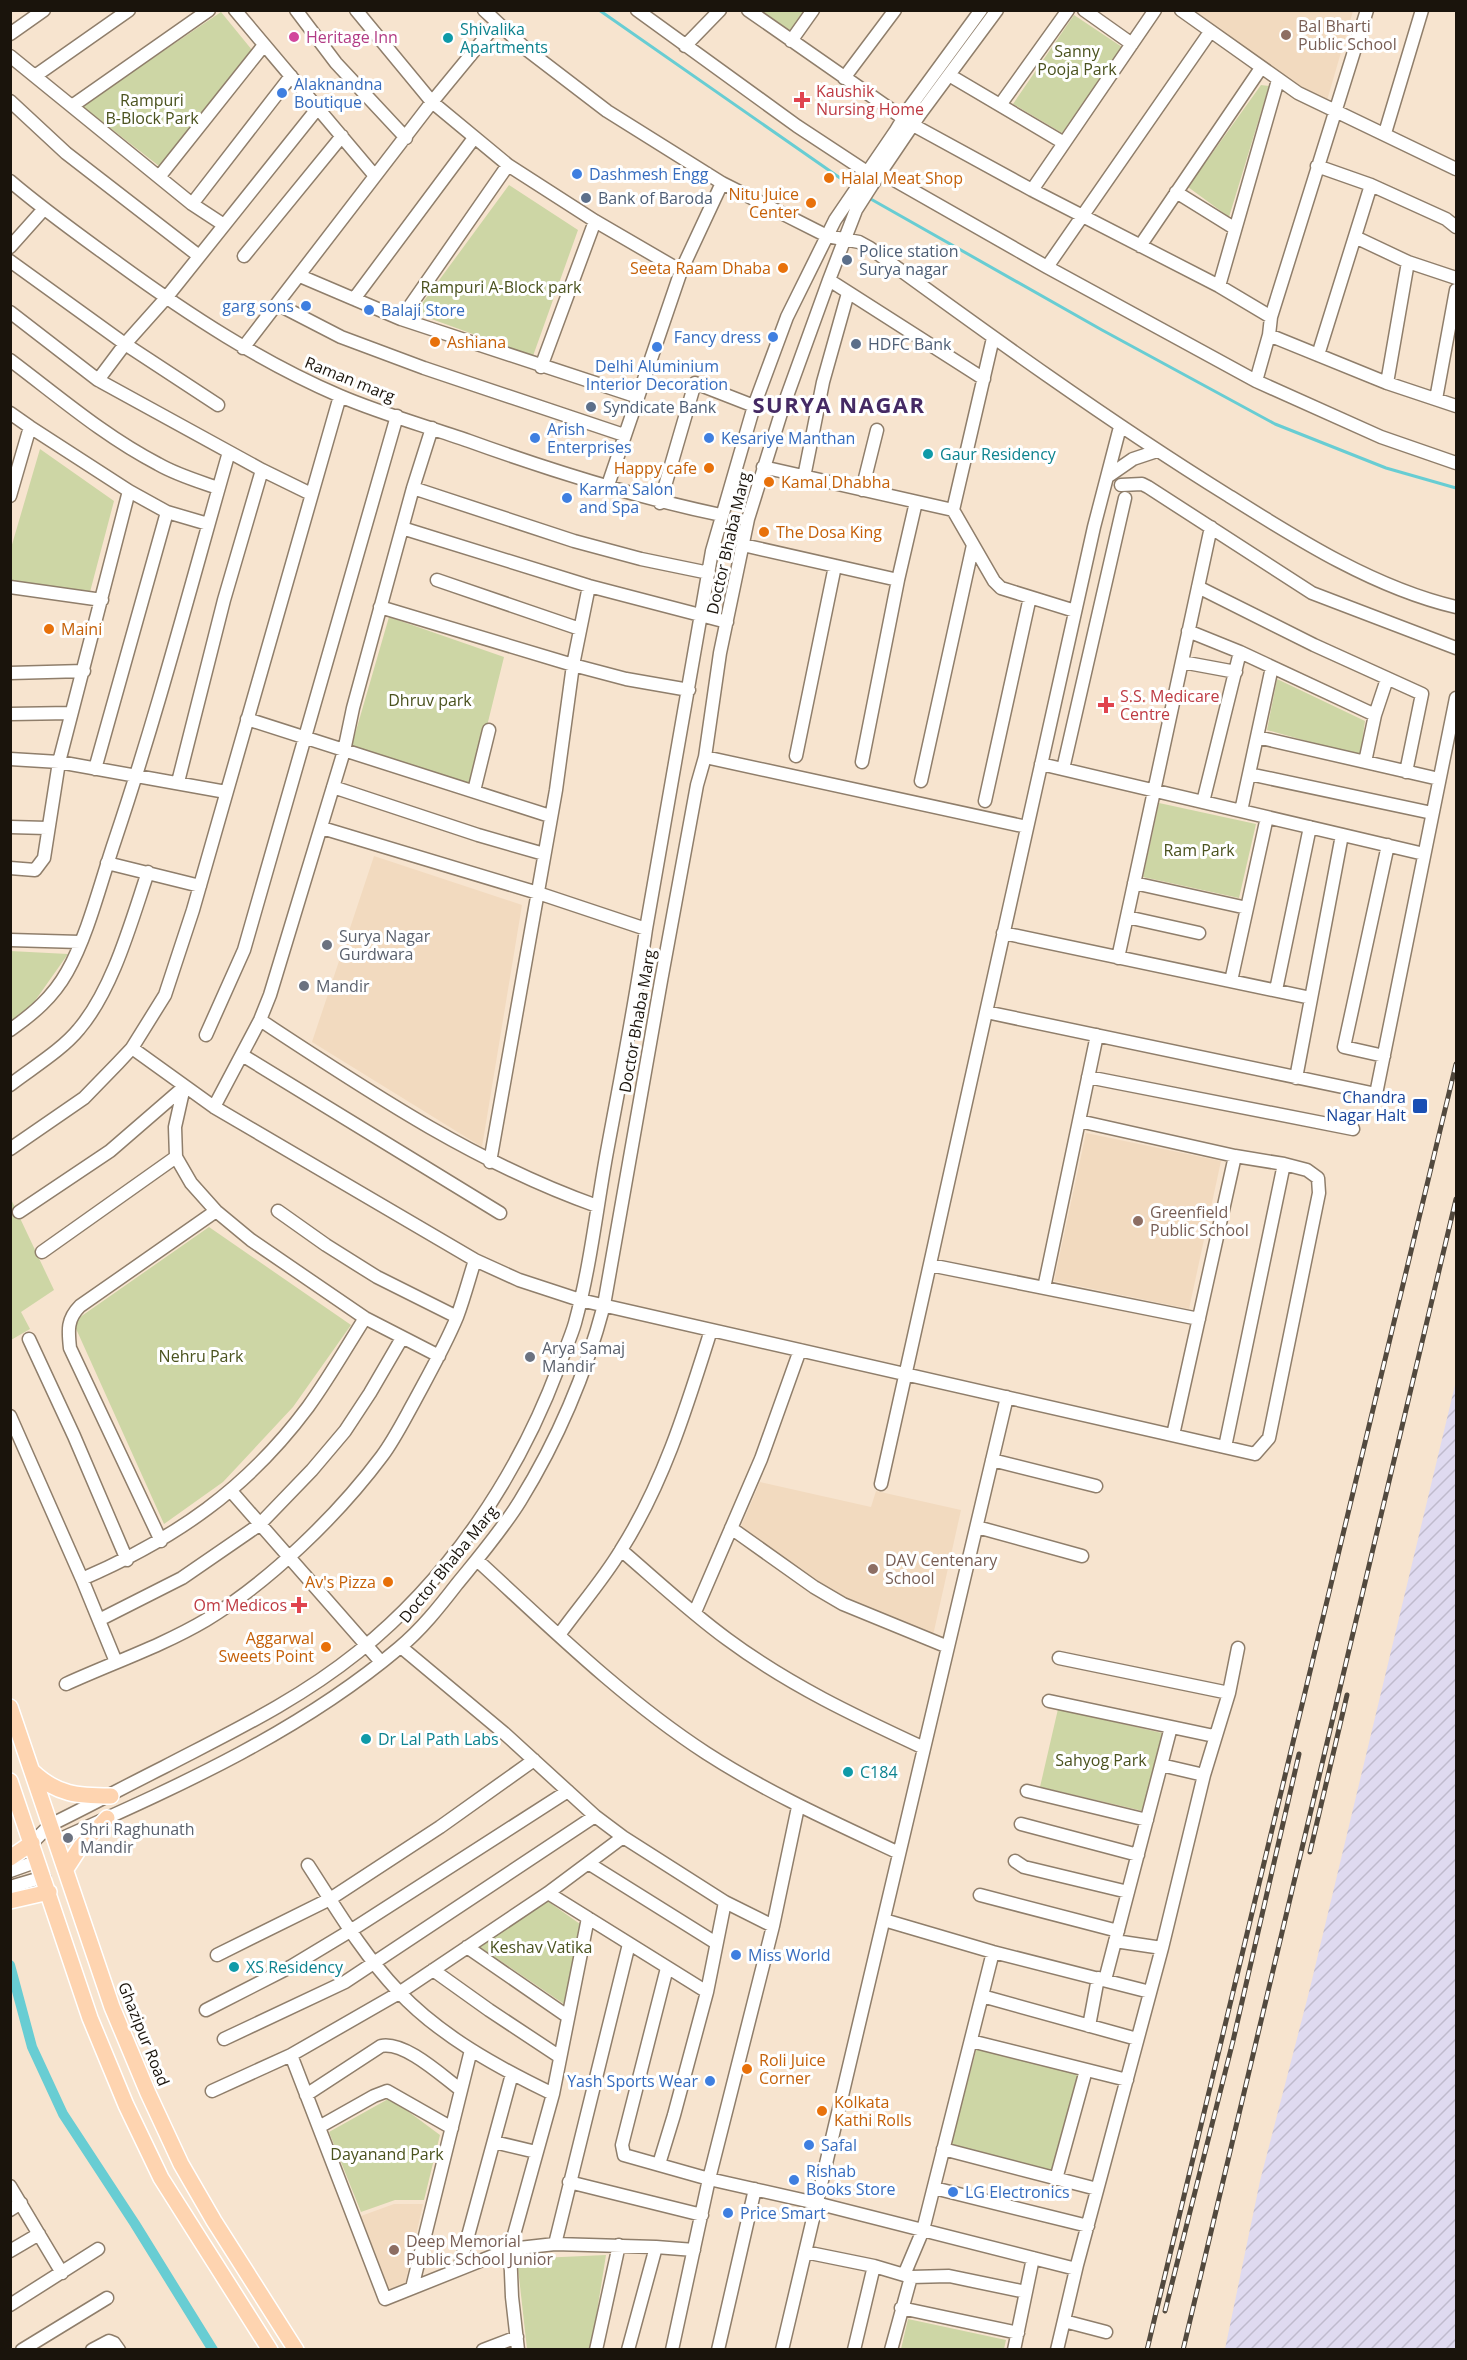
<svg xmlns="http://www.w3.org/2000/svg" width="1467" height="2360" font-family="'Open Sans',sans-serif">
<defs>
<pattern id="industrial-furrows" width="10" height="10" patternUnits="userSpaceOnUse" patternTransform="scale(1.5)"><rect width="10" height="10" fill="#dfdaf0"/><path d="M-1 1l2-2M0 10L10 0M9 11l2-2" fill="none" stroke="#bfbacd"/></pattern>
</defs>
<rect width="100%" height="100%" fill="#f7e4cf"/>
<path fill="url(#industrial-furrows)" d="M 1456,1381 L 1456,2349 L 1225,2349 L 1260,2181 L 1309,1992 Z"/>
<path fill="#f2dabf" d="M 1191,11 L 1353,11 L 1326,104 L 1259,59 Z
M 374,856 L 522,905 L 482,1147 L 312,1042 Z
M 1086,1133 L 1221,1161 L 1189,1309 L 1054,1281 Z
M 760,1482 L 871,1507 L 876,1491 L 961,1510 L 932,1640 L 858,1606 L 739,1531 Z
M 394,2204 L 423,2204 L 405,2285 L 389,2289 L 361,2216 Z"/>
<path fill="#cdd6a5" d="M 762,11 L 818,11 L 800,38 Z
M 221,12 L 252,50 L 159,166 L 82,106 Z
M 1074,15 L 1122,47 L 1062,133 L 1013,104 Z
M 1261,85 L 1269,86 L 1229,217 L 1188,187 Z
M 509,185 L 578,230 L 533,356 L 415,313 Z
M 40,449 L 114,501 L 90,592 L 11,581 L 11,548 Z
M 389,617 L 504,657 L 472,787 L 351,748 Z
M 1277,679 L 1365,721 L 1360,756 L 1267,730 Z
M 1159,803 L 1256,824 L 1239,898 L 1143,877 Z
M 10,951 L 68,954 L 32,1005 L 11,1021 Z
M 10,1197 L 54,1290 L 21,1312 L 30,1329 L 11,1340 Z
M 209,1227 L 351,1325 L 293,1407 L 223,1482 L 164,1524 L 73,1322 Z
M 1058,1709 L 1162,1733 L 1143,1811 L 1040,1787 Z
M 546,1900 L 580,1924 L 564,2004 L 480,1947 Z
M 977,2047 L 1079,2073 L 1053,2171 L 951,2144 Z
M 390,2098 L 440,2135 L 424,2200 L 395,2200 L 361,2212 L 329,2132 Z
M 606,2255 L 591,2349 L 527,2349 L 517,2259 Z
M 908,2319 L 1006,2340 L 1004,2349 L 901,2349 Z"/>
<g fill="none" stroke-linecap="round" stroke-linejoin="round">
<path stroke="#68cdd3" stroke-width="3" d="M 599,10 L 853,187
M 869,198 L 1102,330 L 1275,424 L 1386,468 L 1456,488"/>
<path stroke="#68cdd3" stroke-width="10" d="M 10,1965 L 32,2047 L 63,2114 L 135,2224 L 213,2350"/>
<defs>
<path id="minor" d="M 235,10 L 375,176
M 296,10 L 336,63 L 406,138
M 356,10 L 432,102 L 508,165 L 595,221 L 681,271
M 484,10 L 526,49 L 607,111 L 722,183 L 827,236 L 859,242 L 870,248 C 988,334 1105,419 1229,496 C 1299,540 1375,588 1456,607
M 637,10 L 797,126 L 873,176
M 748,10 L 913,125 L 1032,190 L 1219,286 L 1271,317
M 1084,10 L 1132,44
M 1181,10 L 1298,93 L 1456,169
M 10,34 L 44,10
M 791,41 L 813,10
M 685,46 L 720,10
M 10,56 L 192,204 L 224,225
M 949,75 L 1064,143
M 35,76 L 129,10
M 844,78 L 895,10
M 10,101 L 66,153 L 199,256
M 1000,105 L 1068,10
M 72,106 L 209,10
M 1385,133 L 1422,10
M 1317,166 L 1371,185 L 1446,219 L 1456,227
M 875,169 L 1047,267 L 1256,381 L 1381,437 L 1456,463
M 159,177 L 264,45
M 10,181 C 45,211 82,237 119,264 C 189,315 261,362 340,396 C 382,414 426,426 469,441 C 552,471 635,497 721,515
M 1032,190 L 1155,10
M 1176,192 L 1234,228
M 192,204 L 291,76
M 1355,237 L 1408,262 L 1387,383
M 1140,246 L 1261,68
M 10,247 L 43,210
M 244,256 L 342,136
M 10,261 L 125,344 L 218,405
M 1408,262 L 1456,278
M 1047,267 L 1210,32
M 300,276 L 401,319 L 638,397
M 829,280 L 984,379
M 1219,286 L 1278,80
M 354,299 L 474,138
M 277,304 L 341,337 L 424,368 L 624,435
M 10,312 L 98,380 L 262,470 L 311,494
M 401,319 L 508,165
M 1269,335 L 1387,383 L 1456,406
M 993,338 L 953,510 L 994,581 L 1001,588 L 1075,611
M 243,348 L 432,102 L 497,23
M 1318,355 L 1371,185
M 10,360 C 58,396 104,436 158,464 C 177,475 198,481 218,488
M 541,367 L 595,221
M 98,380 L 125,344 L 166,298 L 317,109
M 1256,381 L 1269,335 L 1271,317 L 1367,10
M 1436,399 L 1456,290
M 10,413 L 30,427 L 129,491 L 167,512 L 208,524
M 763,467 L 953,510
M 804,477 L 823,382 L 848,293
M 1107,477 L 1133,459 L 1157,451
M 1121,485 L 1142,484 L 1148,487 L 1312,593 L 1456,648
M 413,488 L 574,541 L 641,559 L 709,573
M 607,488 L 681,271 L 722,183
M 862,490 L 877,430
M 10,496 L 30,427
M 660,503 L 695,383 L 754,406
M 402,528 L 589,586 L 727,622
M 743,545 L 898,580
M 437,580 L 580,629
M 10,587 L 102,600
M 1198,587 L 1314,645 L 1422,694 L 1406,772
M 380,607 L 573,665 L 626,679 L 689,690
M 1188,631 L 1240,652 L 1375,715 L 1365,762
M 1182,662 L 1236,672
M 10,673 L 84,671
M 10,714 L 71,713
M 1375,715 L 1387,679
M 247,719 L 550,816
M 1257,737 L 1439,779
M 796,756 L 835,566
M 705,757 L 1027,827
M 10,759 L 59,762 L 226,792
M 862,762 L 898,580 L 916,502
M 1041,764 L 1424,854
M 95,769 L 167,512
M 1063,769 L 1125,498
M 1249,774 L 1432,813
M 921,781 L 973,545
M 178,782 L 224,600 L 262,470
M 333,787 L 478,835 L 544,854
M 474,791 L 489,730
M 985,801 L 1030,597
M 1203,802 L 1240,652
M 1241,811 L 1272,667
M 10,827 L 47,828
M 322,828 L 538,893 L 646,929
M 107,863 L 200,886
M 10,868 L 35,870 L 44,858 L 59,762 L 129,491
M 1134,883 L 1247,908
M 1127,917 L 1199,933
M 1003,933 L 1311,998
M 10,940 L 80,942
M 1118,958 L 1211,527
M 1231,981 L 1267,817
M 1276,990 L 1310,827
M 986,1012 L 1376,1094 L 1456,698
M 260,1020 C 368,1091 475,1163 597,1206
M 10,1030 C 33,1014 53,997 67,972 C 88,935 101,881 115,840 C 158,712 192,581 229,452
M 206,1035 L 244,950 L 397,416
M 132,1048 L 214,1107 L 475,1260 L 519,1280 L 580,1300 L 1255,1454 L 1269,1438 L 1319,1193 L 1318,1178 L 1307,1170 L 1284,1164 L 1235,1156 L 1079,1121
M 242,1055 L 500,1213
M 1384,1056 L 1344,1047 L 1388,845
M 1088,1077 L 1353,1129
M 1296,1078 L 1342,835
M 10,1085 C 32,1068 62,1050 79,1029 C 113,989 131,922 148,872
M 184,1087 L 175,1127 L 176,1157 L 191,1183 L 216,1211 L 251,1240 L 365,1318 L 439,1356
M 214,1107 L 260,1020 L 270,995 L 344,751 L 353,708 L 413,488 L 432,428
M 10,1149 L 84,1098 L 118,1063 L 132,1048 L 165,995 L 193,910 L 340,396
M 490,1162 L 556,790 L 573,665 L 589,586
M 278,1211 L 326,1245 L 377,1277 L 457,1317
M 19,1212 L 110,1151 L 184,1087
M 42,1252 L 176,1157
M 930,1265 L 1199,1319
M 1044,1288 L 1097,1035
M 29,1339 L 74,1436 L 127,1560
M 10,1416 L 82,1579 L 116,1662
M 1173,1435 L 1235,1156
M 1225,1447 L 1284,1164
M 992,1460 L 1096,1486
M 881,1484 L 1094,527 L 1120,427
M 231,1491 L 381,1662
M 977,1527 L 1082,1556
M 731,1528 L 814,1587 L 843,1604 L 948,1647
M 161,1541 L 70,1348 C 68,1330 67,1319 80,1306 L 216,1211
M 621,1550 C 656,1580 690,1612 727,1639 C 789,1685 855,1716 924,1748
M 477,1560 C 550,1627 623,1699 706,1753 C 768,1793 833,1822 899,1853
M 82,1579 C 175,1539 247,1489 308,1407 C 329,1378 346,1348 365,1318
M 695,1612 L 761,1459 L 800,1350
M 99,1620 L 182,1578 L 259,1525 L 312,1470 L 345,1431 L 370,1393 L 402,1338
M 559,1635 C 579,1607 603,1580 621,1550 C 664,1482 687,1406 711,1330
M 401,1647 L 504,1733 L 595,1816 L 623,1837 L 725,1902 L 773,1926
M 1059,1658 L 1229,1693
M 66,1684 C 112,1663 162,1646 206,1620 C 269,1582 338,1515 382,1456 C 394,1440 404,1420 414,1402 C 429,1374 445,1346 457,1317 C 464,1298 469,1279 475,1260
M 1049,1701 L 1214,1736
M 1161,1765 L 1204,1775
M 1027,1791 L 1147,1820
M 1021,1824 L 1138,1855
M 56,1841 C 176,1787 297,1734 399,1648 C 421,1630 440,1606 457,1584 C 479,1557 502,1530 520,1501 C 557,1441 586,1373 604,1305 L 661,981 L 697,785 L 705,757 L 720,653 L 748,519 L 782,410 L 829,280 L 856,210 L 872,185 L 920,114 L 997,10
M 32,1843 L 50,1825 C 89,1806 126,1786 164,1767 C 233,1731 297,1701 358,1652 C 450,1578 518,1476 559,1366 C 564,1352 571,1337 575,1323 C 590,1268 596,1213 606,1157 C 620,1081 635,1006 646,929 L 712,551 L 754,406 L 787,317 L 835,220 L 895,132 L 910,107 L 981,10
M 1015,1861 L 1024,1867 L 1128,1892
M 588,1863 L 716,1943
M 308,1865 C 336,1908 362,1953 398,1991 C 440,2036 499,2068 553,2094
M 10,1871 L 38,1861
M 10,1887 L 44,1877
M 548,1893 L 707,1992
M 980,1895 L 1118,1931
M 884,1920 L 993,1952 L 1150,1992
M 1115,1941 L 1162,1948
M 467,1947 L 567,2016
M 217,1955 L 330,1899 L 440,1827 L 534,1760
M 667,1968 L 622,2145 L 624,2155 L 709,2179 L 816,2203 L 1076,2269
M 433,1970 L 489,2010 L 560,2057
M 1105,1980 L 1171,1727
M 982,1996 L 1137,2039
M 206,2010 L 292,1966 L 350,1931 L 568,1791
M 1089,2026 L 1098,1978
M 224,2039 L 345,1982 L 595,1816
M 971,2041 L 1127,2080
M 291,2055 L 385,2299 L 510,2249 L 555,2244 L 656,2247 L 694,2250
M 212,2091 L 291,2055 L 399,1993 L 548,1893 L 623,1837
M 306,2095 L 381,2046 C 405,2041 442,2076 461,2090
M 319,2127 L 374,2096 L 387,2091 L 452,2128
M 494,2142 L 536,2152
M 943,2149 L 1097,2189
M 659,2164 L 674,2115 L 707,1992 L 725,1902
M 1056,2179 L 1086,2070
M 569,2182 L 702,2215
M 10,2186 L 62,2273
M 934,2188 L 1088,2226
M 10,2210 L 21,2203
M 555,2244 L 629,1944
M 10,2251 L 39,2234
M 805,2252 L 874,2266 L 911,2277 L 949,2276 L 1026,2292
M 459,2269 L 512,2074
M 904,2275 L 923,2230 L 993,1952
M 412,2288 L 471,2050
M 10,2305 L 98,2249
M 901,2308 L 1018,2333
M 1064,2321 L 1106,2332
M 22,2350 L 107,2298
M 92,2350 L 109,2341 L 114,2343 L 119,2350
M 483,2350 L 517,2337
M 518,2350 L 512,2297 L 510,2249 L 553,2094 L 588,1918
M 596,2350 L 619,2245
M 628,2350 L 656,2247
M 672,2350 L 709,2179 L 773,1926 L 798,1807
M 718,2350 L 755,2189
M 782,2350 L 1007,1397
M 854,2350 L 874,2266
M 891,2350 L 911,2277
M 1014,2350 L 1033,2258
M 1057,2350 L 1077,2265 L 1162,1948 L 1204,1775 L 1229,1693 L 1238,1648"/>
<path id="major" d="M 10,1707 L 112,2007 L 148,2093 L 181,2164 L 214,2221 L 296,2350
M 32,1771 C 57,1795 78,1796 111,1796
M 10,1781 L 90,2018 L 126,2105 L 161,2178 L 270,2350
M 10,1858 L 32,1843
M 66,1869 L 81,1846 L 107,1818
M 10,1901 L 49,1892"/>
</defs>
<use href="#minor" stroke="#8f7e6b" stroke-width="15"/>
<use href="#major" stroke="#fff" stroke-width="18"/>
<use href="#minor" stroke="#fff" stroke-width="12"/>
<use href="#major" stroke="#fed4b0" stroke-width="15"/>
<defs>
<path id="rail" d="M 1310,1852 L 1347,1695
M 1165,2311 L 1233,2041 L 1299,1754
M 1147,2350 L 1456,1064
M 1183,2350 L 1456,1199"/>
</defs>
<use href="#rail" stroke="#52493e" stroke-width="5"/>
<use href="#rail" stroke="#fff" stroke-width="3" stroke-dasharray="9" stroke-linecap="butt"/>
</g>
<g fill="#8d6e63" stroke="#fff" stroke-width="2">
<circle cx="1286" cy="35" r="6"/>
<circle cx="1138" cy="1221" r="6"/>
<circle cx="873" cy="1569" r="6"/>
<circle cx="394" cy="2250" r="6"/>
</g>
<circle fill="#d1479c" stroke="#fff" stroke-width="2" cx="294" cy="37" r="6"/>
<g fill="#0f9aa8" stroke="#fff" stroke-width="2">
<circle cx="448" cy="38" r="6"/>
<circle cx="928" cy="454" r="6"/>
<circle cx="366" cy="1739" r="6"/>
<circle cx="848" cy="1772" r="6"/>
<circle cx="234" cy="1967" r="6"/>
</g>
<g fill="#3f7fe0" stroke="#fff" stroke-width="2">
<circle cx="282" cy="93" r="6"/>
<circle cx="577" cy="174" r="6"/>
<circle cx="306" cy="306" r="6"/>
<circle cx="369" cy="310" r="6"/>
<circle cx="773" cy="337" r="6"/>
<circle cx="657" cy="347" r="6"/>
<circle cx="535" cy="438" r="6"/>
<circle cx="709" cy="438" r="6"/>
<circle cx="567" cy="498" r="6"/>
<circle cx="736" cy="1955" r="6"/>
<circle cx="710" cy="2081" r="6"/>
<circle cx="809" cy="2145" r="6"/>
<circle cx="794" cy="2180" r="6"/>
<circle cx="953" cy="2192" r="6"/>
<circle cx="728" cy="2213" r="6"/>
</g>
<g fill="#e0444e" stroke="#fff" stroke-width="2">
<path d="M799 91h6v6h6v6h-6v6h-6v-6h-6v-6h6z"/>
<path d="M1103 696h6v6h6v6h-6v6h-6v-6h-6v-6h6z"/>
<path d="M296 1596h6v6h6v6h-6v6h-6v-6h-6v-6h6z"/>
</g>
<g fill="#e8710a" stroke="#fff" stroke-width="2">
<circle cx="829" cy="178" r="6"/>
<circle cx="811" cy="203" r="6"/>
<circle cx="783" cy="268" r="6"/>
<circle cx="435" cy="342" r="6"/>
<circle cx="709" cy="468" r="6"/>
<circle cx="769" cy="482" r="6"/>
<circle cx="764" cy="532" r="6"/>
<circle cx="49" cy="629" r="6"/>
<circle cx="388" cy="1582" r="6"/>
<circle cx="326" cy="1647" r="6"/>
<circle cx="747" cy="2069" r="6"/>
<circle cx="822" cy="2111" r="6"/>
</g>
<g fill="#5c6f8a" stroke="#fff" stroke-width="2">
<circle cx="586" cy="198" r="6"/>
<circle cx="847" cy="260" r="6"/>
<circle cx="856" cy="344" r="6"/>
<circle cx="591" cy="407" r="6"/>
</g>
<g fill="#6b7280" stroke="#fff" stroke-width="2">
<circle cx="327" cy="945" r="6"/>
<circle cx="304" cy="986" r="6"/>
<circle cx="530" cy="1357" r="6"/>
<circle cx="68" cy="1838" r="6"/>
</g>
<rect fill="#1a4fb4" stroke="#fff" stroke-width="2" x="1412" y="1098" width="16" height="16" rx="3"/>
<g text-anchor="middle" stroke-width="6" stroke-linejoin="round" paint-order="stroke">
<g font-size="16" fill="#785e54" stroke="#fff" text-anchor="start">
<text x="1298" y="32">Bal Bharti<tspan x="1298" dy="18">Public School</tspan></text>
<text x="1150" y="1218">Greenfield<tspan x="1150" dy="18">Public School</tspan></text>
<text x="885" y="1566">DAV Centenary<tspan x="885" dy="18">School</tspan></text>
<text x="406" y="2247">Deep Memorial<tspan x="406" dy="18">Public School Junior</tspan></text>
</g>
<g font-size="16" fill="#0d838f" stroke="#fff" text-anchor="start">
<text x="460" y="35">Shivalika<tspan x="460" dy="18">Apartments</tspan></text>
<text x="940" y="460">Gaur Residency</text>
<text x="378" y="1745">Dr Lal Path Labs</text>
<text x="860" y="1778">C184</text>
<text x="246" y="1973">XS Residency</text>
</g>
<g font-size="16" fill="#b23c85" stroke="#fff" text-anchor="start">
<text x="306" y="43">Heritage Inn</text>
</g>
<g font-size="16" fill="#4a521e" stroke="#fff">
<text x="1077" y="57">Sanny<tspan x="1077" dy="18">Pooja Park</tspan></text>
<text x="152" y="106">Rampuri<tspan x="152" dy="18">B-Block Park</tspan></text>
<text x="501" y="293">Rampuri A-Block park</text>
<text x="430" y="706">Dhruv park</text>
<text x="1199" y="856">Ram Park</text>
<text x="201" y="1362">Nehru Park</text>
<text x="1101" y="1766">Sahyog Park</text>
<text x="541" y="1953">Keshav Vatika</text>
<text x="387" y="2160">Dayanand Park</text>
</g>
<g font-size="16" fill="#366cbe" stroke="#fff" text-anchor="start">
<text x="294" y="90">Alaknandna<tspan x="294" dy="18">Boutique</tspan></text>
<text x="589" y="180">Dashmesh Engg</text>
<text x="294" y="312" text-anchor="end">garg sons</text>
<text x="381" y="316">Balaji Store</text>
<text x="761" y="343" text-anchor="end">Fancy dress</text>
<text x="657" y="372" text-anchor="middle">Delhi Aluminium<tspan x="657" dy="18">Interior Decoration</tspan></text>
<text x="547" y="435">Arish<tspan x="547" dy="18">Enterprises</tspan></text>
<text x="721" y="444">Kesariye Manthan</text>
<text x="579" y="495">Karma Salon<tspan x="579" dy="18">and Spa</tspan></text>
<text x="748" y="1961">Miss World</text>
<text x="698" y="2087" text-anchor="end">Yash Sports Wear</text>
<text x="821" y="2151">Safal</text>
<text x="806" y="2177">Rishab<tspan x="806" dy="18">Books Store</tspan></text>
<text x="965" y="2198">LG Electronics</text>
<text x="740" y="2219">Price Smart</text>
</g>
<g font-size="16" fill="#be3a42" stroke="#fff" text-anchor="start">
<text x="816" y="97">Kaushik<tspan x="816" dy="18">Nursing Home</tspan></text>
<text x="1120" y="702">S.S. Medicare<tspan x="1120" dy="18">Centre</tspan></text>
<text x="287" y="1611" text-anchor="end">Om Medicos</text>
</g>
<g font-size="16" fill="#c56008" stroke="#fff" text-anchor="start">
<text x="841" y="184">Halal Meat Shop</text>
<text x="799" y="200" text-anchor="end">Nitu Juice<tspan x="799" dy="18">Center</tspan></text>
<text x="771" y="274" text-anchor="end">Seeta Raam Dhaba</text>
<text x="447" y="348">Ashiana</text>
<text x="697" y="474" text-anchor="end">Happy cafe</text>
<text x="781" y="488">Kamal Dhabha</text>
<text x="776" y="538">The Dosa King</text>
<text x="61" y="635">Maini</text>
<text x="376" y="1588" text-anchor="end">Av's Pizza</text>
<text x="314" y="1644" text-anchor="end">Aggarwal<tspan x="314" dy="18">Sweets Point</tspan></text>
<text x="759" y="2066">Roli Juice<tspan x="759" dy="18">Corner</tspan></text>
<text x="834" y="2108">Kolkata<tspan x="834" dy="18">Kathi Rolls</tspan></text>
</g>
<g font-size="16" fill="#4e5e75" stroke="#fff" text-anchor="start">
<text x="598" y="204">Bank of Baroda</text>
<text x="859" y="257">Police station<tspan x="859" dy="18">Surya nagar</tspan></text>
<text x="868" y="350">HDFC Bank</text>
<text x="603" y="413">Syndicate Bank</text>
</g>
<g font-size="16" fill="#1a140c" stroke="#fff">
<text transform="translate(350 379) rotate(22)" y="6">Raman marg</text>
<text transform="translate(728 543) rotate(-77)" y="6">Doctor Bhaba Marg</text>
<text transform="translate(637 1021) rotate(-80)" y="6">Doctor Bhaba Marg</text>
<text transform="translate(448 1564) rotate(-51)" y="6">Doctor Bhaba Marg</text>
<text transform="translate(144 2034) rotate(68)" y="6">Ghazipur Road</text>
</g>
<g font-size="16" fill="#5b616d" stroke="#fff" text-anchor="start">
<text x="339" y="942">Surya Nagar<tspan x="339" dy="18">Gurdwara</tspan></text>
<text x="316" y="992">Mandir</text>
<text x="542" y="1354">Arya Samaj<tspan x="542" dy="18">Mandir</tspan></text>
<text x="80" y="1835">Shri Raghunath<tspan x="80" dy="18">Mandir</tspan></text>
</g>
<g font-size="16" fill="#164399" stroke="#fff" text-anchor="end">
<text x="1406" y="1103">Chandra<tspan x="1406" dy="18">Nagar Halt</tspan></text>
</g>
<g font-size="22" font-weight="bold" letter-spacing="1.5" fill="#452a64" stroke="#fff">
<text x="839" y="413">SURYA NAGAR</text>
</g>
</g>
<rect width="1467" height="2360" fill="none" stroke="#1a140c" stroke-width="24"/>
</svg>
